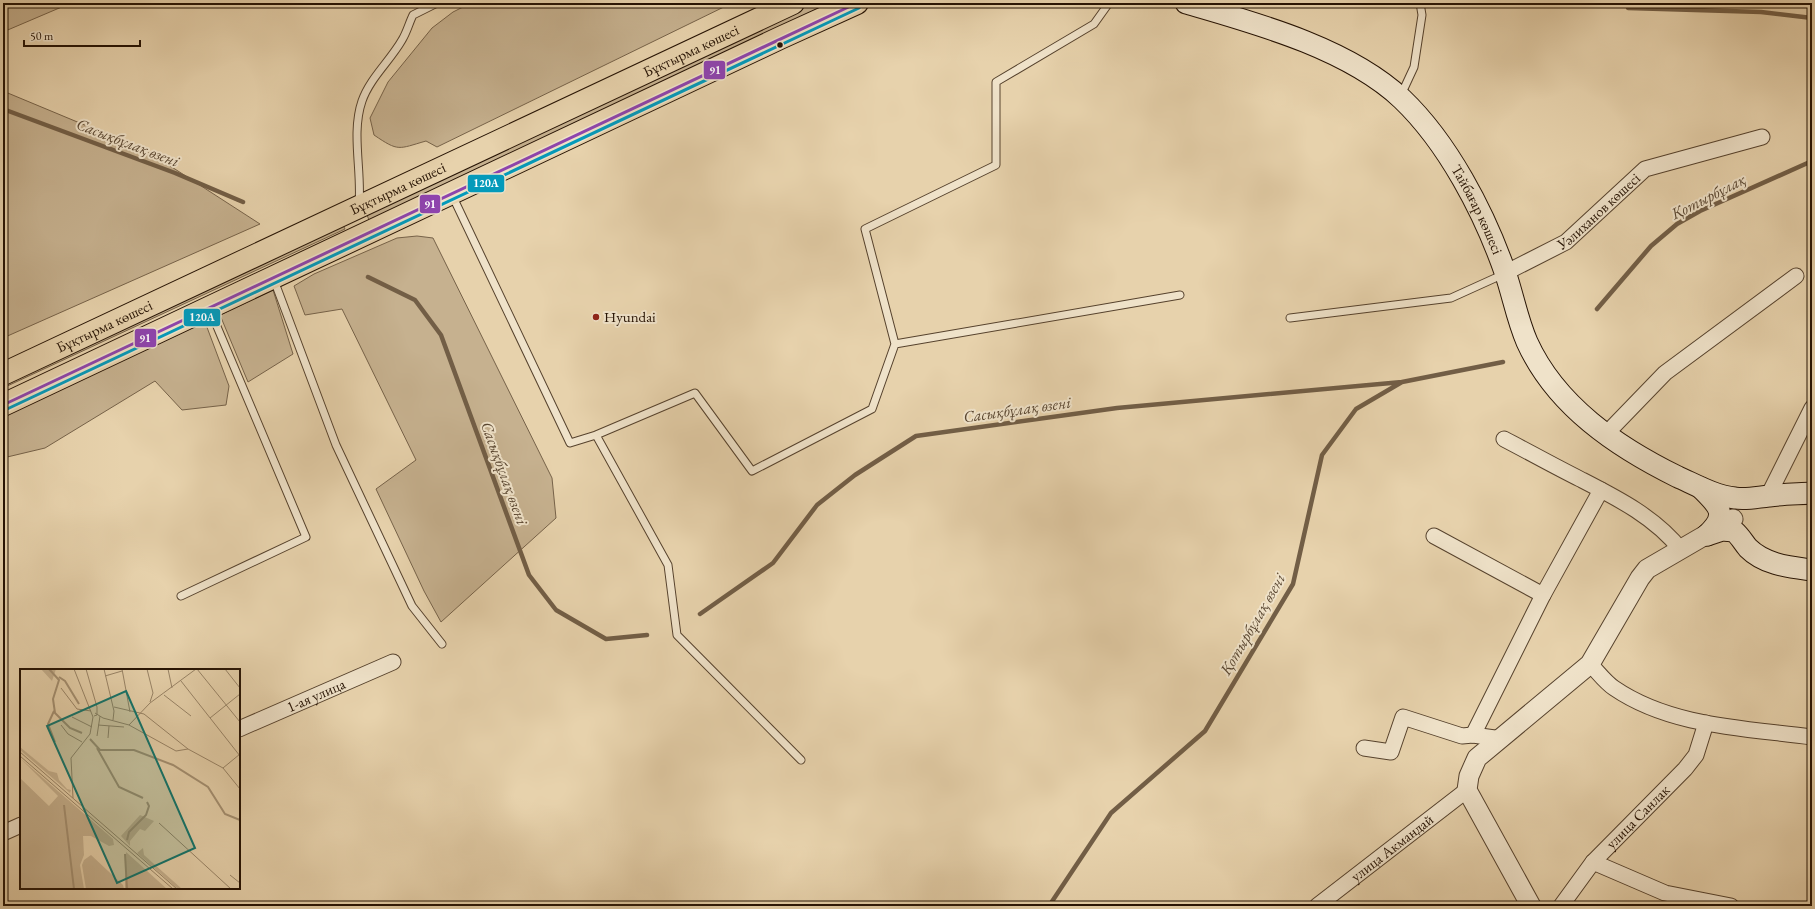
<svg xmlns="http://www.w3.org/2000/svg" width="1815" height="909" font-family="'EB Garamond',serif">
<rect width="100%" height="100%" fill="#e7d2ac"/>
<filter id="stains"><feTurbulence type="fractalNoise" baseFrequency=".005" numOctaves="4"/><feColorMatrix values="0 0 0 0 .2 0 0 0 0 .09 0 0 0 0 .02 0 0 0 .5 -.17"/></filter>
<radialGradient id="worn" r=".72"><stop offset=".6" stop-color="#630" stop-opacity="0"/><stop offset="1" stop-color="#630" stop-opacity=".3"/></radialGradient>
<path fill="#c6b18f" stroke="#766249" d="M 3,3 L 71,3 L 3,32 Z
M 471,3 L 732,3 L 437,147 L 426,141 C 398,149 399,152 374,135 L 370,118 L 388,82 L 432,28 L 453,12 Z
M 809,3 L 835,3 L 369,220 L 365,210 Z
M 3,91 L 147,151 L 260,224 L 3,338 Z
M 341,221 L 345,229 L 3,388 L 3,378 Z
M 417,236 L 433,238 L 552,478 L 556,518 L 441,622 L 424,591 L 376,489 L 416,460 L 342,309 L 305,315 L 294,286 L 314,274 L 397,238 Z
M 273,290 L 293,354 L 248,382 L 220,315 Z
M 205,322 L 229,386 L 226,405 L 182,410 L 155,381 L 45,448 L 3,458 L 3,416 Z"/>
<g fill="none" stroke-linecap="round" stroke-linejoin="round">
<path stroke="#725e46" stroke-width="4.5" d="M 1628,8 L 1761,12 L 1812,18
M 3,109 L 175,173 L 243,202
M 368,277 L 415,300 L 441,335 L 529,575 L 556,610 L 606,639 L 647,635
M 1597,309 L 1651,246 L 1677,224 L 1700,211 L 1812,161
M 700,614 L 773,563 L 817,505 L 855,475 L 916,436 L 1117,408 L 1402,382
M 1049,906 L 1111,813 L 1205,731 L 1293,584 L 1322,455 L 1356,409 L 1402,382 L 1503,362"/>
<defs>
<path id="service" d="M 1401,95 L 1414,67 L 1422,15 L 1420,3
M 452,195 L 570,443 L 596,435 L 668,565 L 677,635 L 801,760
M 359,204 C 362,171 351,133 362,101 C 370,78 390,61 402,40 C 407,32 409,23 413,15 L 437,3
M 274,280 L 336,445 L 412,606 L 442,644
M 1290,318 L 1451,298 L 1504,274
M 895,344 L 865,229 L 996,165 L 996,82 L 1094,24 L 1109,3
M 596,435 L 695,393 L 752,471 L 872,409 L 895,344 L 1180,295
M 181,596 L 306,537 L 210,310"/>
<g id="minor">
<path id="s1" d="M 1505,273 L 1566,242 L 1645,169 L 1762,137"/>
<path d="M 1606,434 L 1665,373 L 1796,276"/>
<path d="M 1504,439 C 1529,452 1554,466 1580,479 C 1617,498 1655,517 1681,550"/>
<path d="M 1768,496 L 1812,408"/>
<path d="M 1434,536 L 1543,595"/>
<path d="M 1590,664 C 1598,672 1605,682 1614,688 C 1671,727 1745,728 1812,737"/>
<path id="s2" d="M 239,729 L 393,662"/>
<path d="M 1473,735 L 1543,595 L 1601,490"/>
<path d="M 1364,748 L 1391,752 L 1403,717 L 1462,736 L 1473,735 L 1502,739"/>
<path d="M 3,833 L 21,825"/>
<path d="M 1593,862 L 1665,893 L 1731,906"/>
<path id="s3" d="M 1317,906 L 1467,790"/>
<path id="s4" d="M 1561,906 L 1593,862 L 1685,769 L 1696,755 L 1706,723"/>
</g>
<path id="tertiary" d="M 1531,906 L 1467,790 L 1469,776 L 1477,758 L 1590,664 L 1640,578 L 1647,569 L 1733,519"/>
<g id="secondary">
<path id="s5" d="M 1186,3 C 1255,23 1348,48 1402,99 C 1448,143 1484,212 1505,272 C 1513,295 1517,319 1527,342 C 1556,406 1617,447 1678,477 C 1696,485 1715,496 1735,498 C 1746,500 1758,497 1769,496 C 1783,494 1798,494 1812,493"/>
<path d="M 1701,488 C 1719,506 1729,514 1707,535"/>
<path d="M 1707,535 L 1722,530 L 1734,531 C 1740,536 1743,542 1748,548 C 1765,565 1790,567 1812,570"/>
</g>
<g id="primary">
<path id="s6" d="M 3,374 L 793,3"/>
<path d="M 3,405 L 780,38 L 857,3"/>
</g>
</defs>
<use href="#service" stroke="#56422d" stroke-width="9"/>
<use href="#minor" stroke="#56422d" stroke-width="17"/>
<use href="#tertiary" stroke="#56422d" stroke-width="21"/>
<use href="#secondary" stroke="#251203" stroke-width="23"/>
<use href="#primary" stroke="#251203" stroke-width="24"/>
<use href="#service" stroke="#efe2c9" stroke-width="7"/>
<use href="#minor" stroke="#efe2c9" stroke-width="15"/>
<use href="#tertiary" stroke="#efe2c9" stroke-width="19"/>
<use href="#secondary" stroke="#efe2c9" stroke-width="21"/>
<use href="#primary" stroke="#e7d2ac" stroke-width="22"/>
<defs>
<path id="bus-1" d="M 3,405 L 857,3"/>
<path id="bus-2" d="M 5,410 L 859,8"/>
</defs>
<use href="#bus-1" stroke="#efe2c9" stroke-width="6"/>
<use href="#bus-2" stroke="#efe2c9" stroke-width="6"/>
<use href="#bus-1" stroke="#8e44ad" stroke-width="3"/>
<use href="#bus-2" stroke="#049aba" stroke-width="3"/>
</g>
<circle fill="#251203" stroke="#efe2c9" stroke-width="1.5" cx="780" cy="45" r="3.5"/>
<circle fill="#8f2418" stroke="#efe2c9" stroke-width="1.5" cx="596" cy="317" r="4"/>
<g text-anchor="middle" stroke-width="4" stroke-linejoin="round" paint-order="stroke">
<g font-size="15" fill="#251203" stroke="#efe2c9">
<text dy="5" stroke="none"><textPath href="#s6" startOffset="760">Бұқтырма көшесі</textPath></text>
<text dy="5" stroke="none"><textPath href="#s6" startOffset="436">Бұқтырма көшесі</textPath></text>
<text dy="5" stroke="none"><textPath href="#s5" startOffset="373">Тайбағар көшесі</textPath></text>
<text dy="5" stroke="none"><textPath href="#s1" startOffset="113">Уәлиханов көшесі</textPath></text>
<text dy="5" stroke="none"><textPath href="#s6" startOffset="112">Бұқтырма көшесі</textPath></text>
<text dy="5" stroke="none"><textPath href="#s2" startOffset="84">1-ая улица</textPath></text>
<text dy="5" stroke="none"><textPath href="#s4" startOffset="118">улица Санлак</textPath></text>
<text dy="5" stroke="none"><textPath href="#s3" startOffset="95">улица Акмандай</textPath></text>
</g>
<g font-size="15" fill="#251203" stroke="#efe2c9" text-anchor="start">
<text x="604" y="322">Hyundai</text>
</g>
<g font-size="16" font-style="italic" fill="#584530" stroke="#efe2c9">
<text transform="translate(128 142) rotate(21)" y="6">Сасықбұлақ өзені</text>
<text transform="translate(1708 196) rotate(-27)" y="6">Қотырбұлақ</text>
<text transform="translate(1017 409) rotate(-8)" y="6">Сасықбұлақ өзені</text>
<text transform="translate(505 473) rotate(70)" y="6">Сасықбұлақ өзені</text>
<text transform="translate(1252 624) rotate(-60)" y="6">Қотырбұлақ өзені</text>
</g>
</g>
<g transform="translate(20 669)">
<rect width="220" height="220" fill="#e7d2ac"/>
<path d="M 21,0 L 36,0 L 32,12 ZM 0,78 L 29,102 L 37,104 L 39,111 L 47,120 L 51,121 L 50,124 L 0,81 ZM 0,89 L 93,170 L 94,176 L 89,177 L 71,167 L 63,167 L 64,186 L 60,196 L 64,220 L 0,220 L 0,109 L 29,137 L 38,127 ZM 120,146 L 134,152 L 125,162 L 120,160 L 110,172 L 110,177 L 101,167 ZM 123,179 L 124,186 L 162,220 L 158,220 L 117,184 ZM 106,183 L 147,220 L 105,220 ZM 71,186 L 103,216 L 104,220 L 66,220 L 62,196 L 64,191 Z" fill="#c6b18f"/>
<path fill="none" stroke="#a59173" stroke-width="2" d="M 29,0 L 39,11 L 33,30 L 35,44 L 50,59 L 62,64M 39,8 L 45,12 L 59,35M 34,42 L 28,55 L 35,73M 70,70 L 80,81 L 114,81 L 153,96 L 188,118 L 205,145 L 220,151M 77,79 L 99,118 L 123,129M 44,136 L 54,220M 107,171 L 109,163 L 126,146 L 129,137 L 127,133M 105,185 L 107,220"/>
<path fill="none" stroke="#998568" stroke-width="1" d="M 66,0 L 77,38 L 77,46 L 74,47M 84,0 L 94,42 L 93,51M 102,0 L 110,43M 127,0 L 133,24 L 130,33M 148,0 L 152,19M 177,0 L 220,53M 205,0 L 220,19M 85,7 L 102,2M 161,12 L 220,87M 41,19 L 57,40 L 71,42M 144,26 L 171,47M 94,38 L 124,45 L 168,80 L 203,99 L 220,120M 75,44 L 83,49 L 109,56 L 156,82 L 168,80M 52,48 L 72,58M 190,49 L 220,25M 41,56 L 48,65 L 62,73M 78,56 L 104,58M 109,56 L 130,34 L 176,0M 77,67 L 80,47M 88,69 L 89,57M 0,83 L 157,220M 0,87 L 153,220M 203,99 L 220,85M 53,129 L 51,89 L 70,65 L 73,48 L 54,0M 139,154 L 211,220M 210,206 L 220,214"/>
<path fill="#0f766e" fill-opacity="0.15" stroke="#0f766e" stroke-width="2" d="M 106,22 L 175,179 L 97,214 L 27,57 Z"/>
<rect width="220" height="220" fill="none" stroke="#251203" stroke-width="2"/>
</g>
<g stroke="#efe2c9" stroke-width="1.5">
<rect x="703" y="60" width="23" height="20" rx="4" fill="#8e44ad"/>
<rect x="467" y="174" width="38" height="19" rx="4" fill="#049aba"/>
<rect x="419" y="194" width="22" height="20" rx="4" fill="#8e44ad"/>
<rect x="183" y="308" width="38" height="19" rx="4" fill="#049aba"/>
<rect x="134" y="328" width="23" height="20" rx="4" fill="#8e44ad"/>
</g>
<g font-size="11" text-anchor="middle" font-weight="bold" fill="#fff">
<text x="715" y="74">91</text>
<text x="486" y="187">120А</text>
<text x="430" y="208">91</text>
<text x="202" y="321">120А</text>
<text x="145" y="342">91</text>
</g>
<rect width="1815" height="909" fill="none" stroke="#e7d2ac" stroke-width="16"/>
<rect x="4" y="4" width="1807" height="901" fill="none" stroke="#251203" stroke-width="2"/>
<rect x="8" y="8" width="1799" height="893" fill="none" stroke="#251203"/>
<path d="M24 40v6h116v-6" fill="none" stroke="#251203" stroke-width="2"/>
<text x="30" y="40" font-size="12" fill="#251203" stroke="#efe2c9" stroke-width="3" paint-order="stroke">50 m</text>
<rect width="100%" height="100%" filter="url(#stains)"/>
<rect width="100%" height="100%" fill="url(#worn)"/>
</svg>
